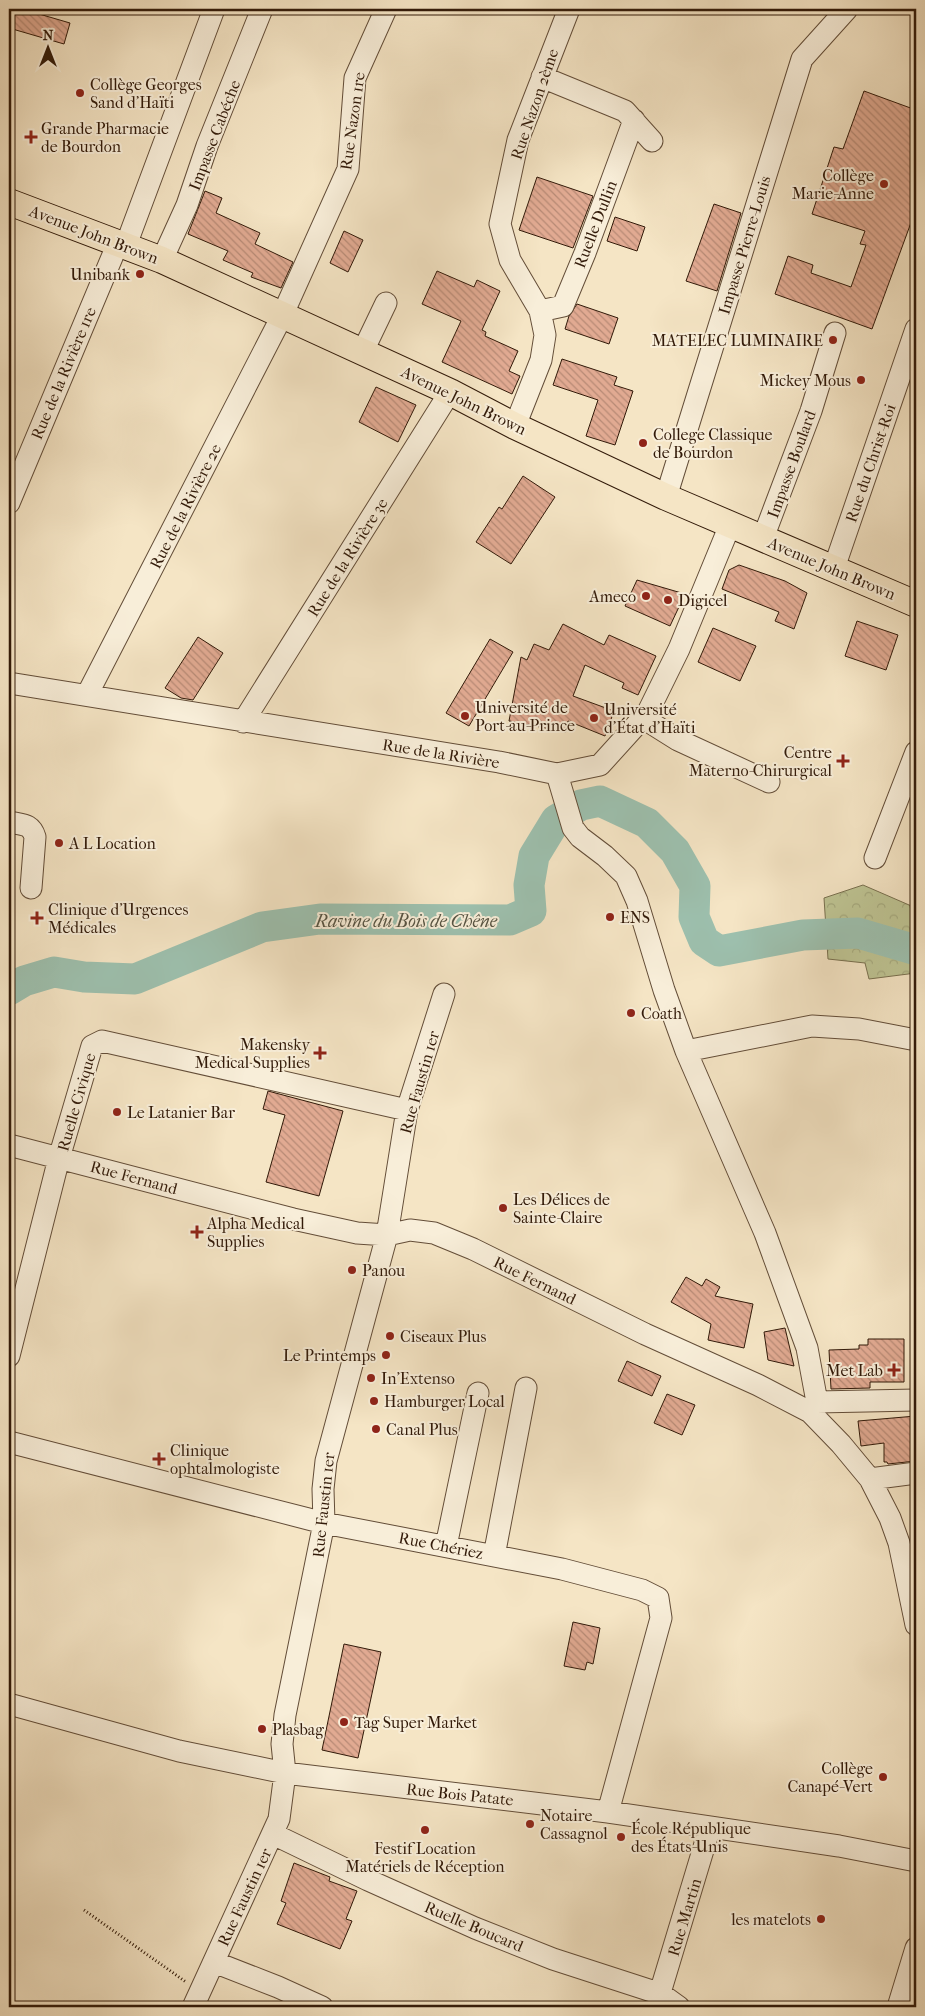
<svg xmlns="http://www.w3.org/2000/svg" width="925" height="2016" font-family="'IM FELL French Canon',serif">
<defs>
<pattern id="forest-crowns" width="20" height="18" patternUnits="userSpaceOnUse" patternTransform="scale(1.25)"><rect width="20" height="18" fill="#bec493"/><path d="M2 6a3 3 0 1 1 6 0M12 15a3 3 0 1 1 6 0" fill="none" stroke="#a4a87d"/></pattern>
<pattern id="building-back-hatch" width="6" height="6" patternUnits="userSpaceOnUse" patternTransform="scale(1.25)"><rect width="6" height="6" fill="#e1aa92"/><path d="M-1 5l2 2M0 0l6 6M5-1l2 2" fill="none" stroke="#b78a75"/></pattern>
</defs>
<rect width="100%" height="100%" fill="#f5e5c5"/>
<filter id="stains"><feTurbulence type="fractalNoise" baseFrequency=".004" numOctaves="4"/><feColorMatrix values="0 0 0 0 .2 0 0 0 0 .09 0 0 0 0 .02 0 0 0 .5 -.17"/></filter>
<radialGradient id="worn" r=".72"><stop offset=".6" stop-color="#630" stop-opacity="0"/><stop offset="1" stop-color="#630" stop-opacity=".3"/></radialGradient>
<path fill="url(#forest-crowns)" stroke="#786f4e" d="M 863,885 L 916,908 L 916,973 L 869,979 L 865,963 L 828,959 L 824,898 Z"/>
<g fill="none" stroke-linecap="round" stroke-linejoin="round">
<path stroke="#9dc0ae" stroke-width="31" d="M 9,990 L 24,981 L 54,972 L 84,977 L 135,979 L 262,927 L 320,919 L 510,920 L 531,911 L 529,885 L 534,856 L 556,820 L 581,805 L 600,801 L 647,823 L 675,851 L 695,886 L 694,917 L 704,941 L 719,951 L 803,935 L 858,933 L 916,950"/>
</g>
<path fill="url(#building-back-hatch)" stroke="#321a09" d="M 9,9 L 22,9 L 70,23 L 64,44 L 9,28 Z
M 864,91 L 916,110 L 916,209 L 872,329 L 775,294 L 788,256 L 813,265 L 811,273 L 851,287 L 866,245 L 860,244 L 865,231 L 812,214 L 834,147 L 843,149 Z
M 537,177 L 593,196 L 573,248 L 519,230 Z
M 205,191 L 222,198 L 216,213 L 260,233 L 255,244 L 293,262 L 281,288 L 251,277 L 253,273 L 223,260 L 228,251 L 188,234 Z
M 714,204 L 741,213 L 717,291 L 686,281 Z
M 615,217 L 645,227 L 637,251 L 607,241 Z
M 344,231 L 363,240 L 348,272 L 330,263 Z
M 437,271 L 474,287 L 477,280 L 500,291 L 482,330 L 486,332 L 485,336 L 518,351 L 509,371 L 520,376 L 512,394 L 442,362 L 461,321 L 422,304 Z
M 577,304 L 618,318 L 609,344 L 565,329 L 569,316 Z
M 562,359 L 617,377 L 614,385 L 633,391 L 615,445 L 586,436 L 598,400 L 553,385 Z
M 376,387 L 416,405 L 398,442 L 359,422 Z
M 523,476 L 555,497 L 511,564 L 476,542 L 499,507 L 502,509 Z
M 739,565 L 785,581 L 807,593 L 794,629 L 775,621 L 779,612 L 722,589 L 729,570 Z
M 637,580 L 685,594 L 670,626 L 625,606 Z
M 857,621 L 898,635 L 886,670 L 845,656 Z
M 563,624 L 604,645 L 609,635 L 656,656 L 638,695 L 622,688 L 624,683 L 585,665 L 573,696 L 614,711 L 605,736 L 568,721 L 566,732 L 509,721 L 521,657 L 527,660 L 534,644 L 549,650 Z
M 713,628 L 756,646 L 740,681 L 698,662 Z
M 198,637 L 223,653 L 193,700 L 181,698 L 165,688 Z
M 490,639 L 513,652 L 469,726 L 446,713 Z
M 268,1091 L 343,1111 L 319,1196 L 266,1182 L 285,1115 L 263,1109 Z
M 686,1277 L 702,1286 L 706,1279 L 720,1287 L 715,1296 L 753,1304 L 744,1348 L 708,1340 L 711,1324 L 671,1302 Z
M 785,1328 L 794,1366 L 768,1360 L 764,1332 Z
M 868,1339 L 904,1339 L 904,1382 L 870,1382 L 870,1388 L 831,1389 L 829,1350 L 859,1349 L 859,1345 L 868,1345 Z
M 627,1361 L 661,1376 L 652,1396 L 618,1381 Z
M 667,1394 L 695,1405 L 682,1435 L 654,1423 Z
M 916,1416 L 916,1461 L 888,1464 L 887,1462 L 884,1462 L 884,1443 L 861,1446 L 858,1421 Z
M 573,1622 L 600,1628 L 593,1664 L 587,1662 L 585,1670 L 564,1666 Z
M 344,1644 L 381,1652 L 358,1758 L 322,1750 Z
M 294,1863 L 330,1877 L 329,1881 L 357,1891 L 346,1919 L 352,1921 L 340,1949 L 277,1924 L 286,1903 L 281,1901 Z"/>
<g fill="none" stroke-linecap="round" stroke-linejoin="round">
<defs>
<path id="minor" d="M 542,77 L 625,111 L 652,141
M 126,245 L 214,9
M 162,260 L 187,205 L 207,146 L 262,9
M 540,311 L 563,306 L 585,253 L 634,120
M 363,351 L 386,303
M 515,426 L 541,360 L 545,335 L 540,311 L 510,260 L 500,224 L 518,140 L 569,9
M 666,497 L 802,59 L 847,9
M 9,503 L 118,243
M 763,538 L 811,411 L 835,333
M 834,568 L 916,329
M 9,683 L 499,762 L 557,774 L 600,765 L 648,712 L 679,649 L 730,525
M 87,695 L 282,316 L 348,169 L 355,78 L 386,9
M 643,718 L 678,740 L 769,782
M 243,722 L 450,392
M 557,774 L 573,828 L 580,837 L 605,856 L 626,876 L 637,901 L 664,990 L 686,1051 L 765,1233 L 807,1348 L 817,1402 L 810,1412
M 9,822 C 22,825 31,823 35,837 L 31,888
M 875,858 L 916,752
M 686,1051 L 812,1026 L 859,1029 L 916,1040
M 9,1145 L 293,1219 L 357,1233 L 387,1235 L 410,1230 L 434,1233 L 473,1249 L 645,1334 L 758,1385 L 810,1412 L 841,1444 L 870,1479 L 890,1518 L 899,1543 L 916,1625
M 9,1356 L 59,1158 L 92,1046 L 102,1041 L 407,1110
M 817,1402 L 916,1400
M 9,1442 L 324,1523 L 562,1569 L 642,1590 L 658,1598 L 661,1618 L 608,1812
M 870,1479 L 916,1473
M 446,1546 L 478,1393
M 494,1556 L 526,1388
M 9,1704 L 179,1751 L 285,1773 L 608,1812 L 839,1846 L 916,1861
M 273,1834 L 368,1880 L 475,1928 L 553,1959 L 661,1994 L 679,2007
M 214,1962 L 278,1987 L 322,2007
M 656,2006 L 710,1827
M 193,2007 L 279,1819 L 285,1773 L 282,1744 L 285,1715 L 324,1523 L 323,1489 L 326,1461 L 387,1235 L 407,1110 L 444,994
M 898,2007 L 916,1948"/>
<path id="major" d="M 9,202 L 162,260 L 450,392 L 515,426 L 666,497 L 916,604"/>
</defs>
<use href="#minor" stroke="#634d38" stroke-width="23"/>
<use href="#major" stroke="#321a09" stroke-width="28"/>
<path stroke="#321a09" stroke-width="3" stroke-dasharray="1 2.5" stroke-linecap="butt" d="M 84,1910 L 186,1982"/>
<use href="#minor" stroke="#f8eed9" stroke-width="21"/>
<use href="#major" stroke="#f5e5c5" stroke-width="26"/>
</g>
<g fill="#8f2418" stroke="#f8eed9" stroke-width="2">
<circle cx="80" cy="93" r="5"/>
<path d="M28.5 129.5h5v5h5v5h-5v5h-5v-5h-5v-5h5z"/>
<circle cx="884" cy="184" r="5"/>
<circle cx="140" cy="274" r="5"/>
<circle cx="833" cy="340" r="5"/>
<circle cx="861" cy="380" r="5"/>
<circle cx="643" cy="443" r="5"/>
<circle cx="646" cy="596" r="5"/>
<circle cx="668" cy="600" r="5"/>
<circle cx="465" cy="716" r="5"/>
<circle cx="594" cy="718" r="5"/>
<path d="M840.5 753.5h5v5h5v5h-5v5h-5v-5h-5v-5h5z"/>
<circle cx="59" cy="843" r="5"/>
<circle cx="610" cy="917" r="5"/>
<path d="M34.5 910.5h5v5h5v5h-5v5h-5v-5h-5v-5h5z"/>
<circle cx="631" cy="1013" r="5"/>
<path d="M317.5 1045.5h5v5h5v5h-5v5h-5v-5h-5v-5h5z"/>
<circle cx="117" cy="1112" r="5"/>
<circle cx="503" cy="1208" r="5"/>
<path d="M194.5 1224.5h5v5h5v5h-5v5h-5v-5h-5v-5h5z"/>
<circle cx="352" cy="1270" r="5"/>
<circle cx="390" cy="1336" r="5"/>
<circle cx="386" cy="1355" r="5"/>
<path d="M891.5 1362.5h5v5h5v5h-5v5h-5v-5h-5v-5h5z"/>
<circle cx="371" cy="1378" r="5"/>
<circle cx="374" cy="1401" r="5"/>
<circle cx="376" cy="1429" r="5"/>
<path d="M156.5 1451.5h5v5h5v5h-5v5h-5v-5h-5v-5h5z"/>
<circle cx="344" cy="1722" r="5"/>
<circle cx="262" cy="1729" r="5"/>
<circle cx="883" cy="1777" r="5"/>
<circle cx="530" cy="1824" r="5"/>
<circle cx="425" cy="1830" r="5"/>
<circle cx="621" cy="1837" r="5"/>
<circle cx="821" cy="1919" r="5"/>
</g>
<g text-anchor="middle" stroke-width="4" stroke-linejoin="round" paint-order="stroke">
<g font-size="16" fill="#321a09" stroke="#f8eed9" text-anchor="start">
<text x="90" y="90">Collège Georges<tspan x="90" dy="18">Sand d'Haïti</tspan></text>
<text x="41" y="134">Grande Pharmacie<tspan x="41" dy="18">de Bourdon</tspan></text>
<text x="874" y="181" text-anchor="end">Collège<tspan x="874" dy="18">Marie-Anne</tspan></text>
<text x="130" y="280" text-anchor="end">Unibank</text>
<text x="823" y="346" text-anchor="end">MATELEC LUMINAIRE</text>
<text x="851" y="386" text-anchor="end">Mickey Mous</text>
<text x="653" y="440">College Classique<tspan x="653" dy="18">de Bourdon</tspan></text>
<text x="636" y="602" text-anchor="end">Ameco</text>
<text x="678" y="606">Digicel</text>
<text x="475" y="713">Université de<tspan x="475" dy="18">Port-au-Prince</tspan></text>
<text x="604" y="715">Université<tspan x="604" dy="18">d'État d'Haïti</tspan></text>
<text x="832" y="758" text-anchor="end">Centre<tspan x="832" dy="18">Materno-Chirurgical</tspan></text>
<text x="69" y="849">A L Location</text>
<text x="48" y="915">Clinique d’Urgences<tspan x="48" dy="18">Médicales</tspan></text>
<text x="620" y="923">ENS</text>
<text x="641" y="1019">Coath</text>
<text x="310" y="1050" text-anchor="end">Makensky<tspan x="310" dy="18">Medical Supplies</tspan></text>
<text x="127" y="1118">Le Latanier Bar</text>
<text x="513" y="1205">Les Délices de<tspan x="513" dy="18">Sainte-Claire</tspan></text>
<text x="207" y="1229">Alpha Medical<tspan x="207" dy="18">Supplies</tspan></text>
<text x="362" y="1276">Panou</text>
<text x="400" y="1342">Ciseaux Plus</text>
<text x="376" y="1361" text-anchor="end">Le Printemps</text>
<text x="883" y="1376" text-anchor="end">Met Lab</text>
<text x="381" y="1384">In’Extenso</text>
<text x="384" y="1407">Hamburger Local</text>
<text x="386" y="1435">Canal Plus</text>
<text x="170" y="1456">Clinique<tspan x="170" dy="18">ophtalmologiste</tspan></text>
<text x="354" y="1728">Tag Super Market</text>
<text x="272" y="1735">Plasbag</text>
<text x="873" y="1774" text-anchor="end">Collège<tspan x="873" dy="18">Canapé-Vert</tspan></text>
<text x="540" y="1821">Notaire<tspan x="540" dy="18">Cassagnol</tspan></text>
<text x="631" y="1834">École République<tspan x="631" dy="18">des États-Unis</tspan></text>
<text x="425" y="1854" text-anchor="middle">Festif Location<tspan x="425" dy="18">Matériels de Réception</tspan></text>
<text x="811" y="1925" text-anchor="end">les matelots</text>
</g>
<g font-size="16" fill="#321a09" stroke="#f8eed9">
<text transform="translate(534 104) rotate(-71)" y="6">Rue Nazon 2ème</text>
<text transform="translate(352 121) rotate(-82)" y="6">Rue Nazon 1re</text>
<text transform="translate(214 135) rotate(-69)" y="6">Impasse Cabéche</text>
<text transform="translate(595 224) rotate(-69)" y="6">Ruelle Dullin</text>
<text transform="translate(94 234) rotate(21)" y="6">Avenue John Brown</text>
<text transform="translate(744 245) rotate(-73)" y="6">Impasse Pierre-Louis</text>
<text transform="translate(63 373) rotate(-67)" y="6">Rue de la Rivière 1re</text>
<text transform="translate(464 400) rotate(26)" y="6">Avenue John Brown</text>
<text transform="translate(870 463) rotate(-71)" y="6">Rue du Christ-Roi</text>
<text transform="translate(791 464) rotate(-70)" y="6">Impasse Boulard</text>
<text transform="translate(185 506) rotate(-63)" y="6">Rue de la Rivière 2e</text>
<text transform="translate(347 557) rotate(-58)" y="6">Rue de la Rivière 3e</text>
<text transform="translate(832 568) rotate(23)" y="6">Avenue John Brown</text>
<text transform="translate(441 753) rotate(9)" y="6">Rue de la Rivière</text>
<text transform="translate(419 1082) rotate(-74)" y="6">Rue Faustin 1er</text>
<text transform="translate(76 1102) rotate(-74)" y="6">Ruelle Civique</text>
<text transform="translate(134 1177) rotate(15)" y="6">Rue Fernand</text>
<text transform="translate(535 1280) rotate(26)" y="6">Rue Fernand</text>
<text transform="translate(323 1505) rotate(-84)" y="6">Rue Faustin 1er</text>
<text transform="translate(441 1545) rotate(11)" y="6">Rue Chériez</text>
<text transform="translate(460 1794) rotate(6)" y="6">Rue Bois Patate</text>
<text transform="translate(244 1897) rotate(-65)" y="6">Rue Faustin 1er</text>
<text transform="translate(684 1917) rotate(-73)" y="6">Rue Martin</text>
<text transform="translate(474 1926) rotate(23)" y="6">Ruelle Boucard</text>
</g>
<g font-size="18" font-style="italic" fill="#575443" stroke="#f8eed9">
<text x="406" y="927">Ravine du Bois de Chêne</text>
</g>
</g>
<rect width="925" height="2016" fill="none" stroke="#f5e5c5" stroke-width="30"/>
<rect x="10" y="10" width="905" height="1996" fill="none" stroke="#321a09" stroke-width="2.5"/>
<rect x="15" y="15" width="895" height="1986" fill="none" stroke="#321a09"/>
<g transform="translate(48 48)" stroke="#f8eed9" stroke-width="4" paint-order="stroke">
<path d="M0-4L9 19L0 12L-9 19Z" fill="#321a09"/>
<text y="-8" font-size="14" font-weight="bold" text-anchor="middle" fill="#321a09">N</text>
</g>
<rect width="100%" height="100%" filter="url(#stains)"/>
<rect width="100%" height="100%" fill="url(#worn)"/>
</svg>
